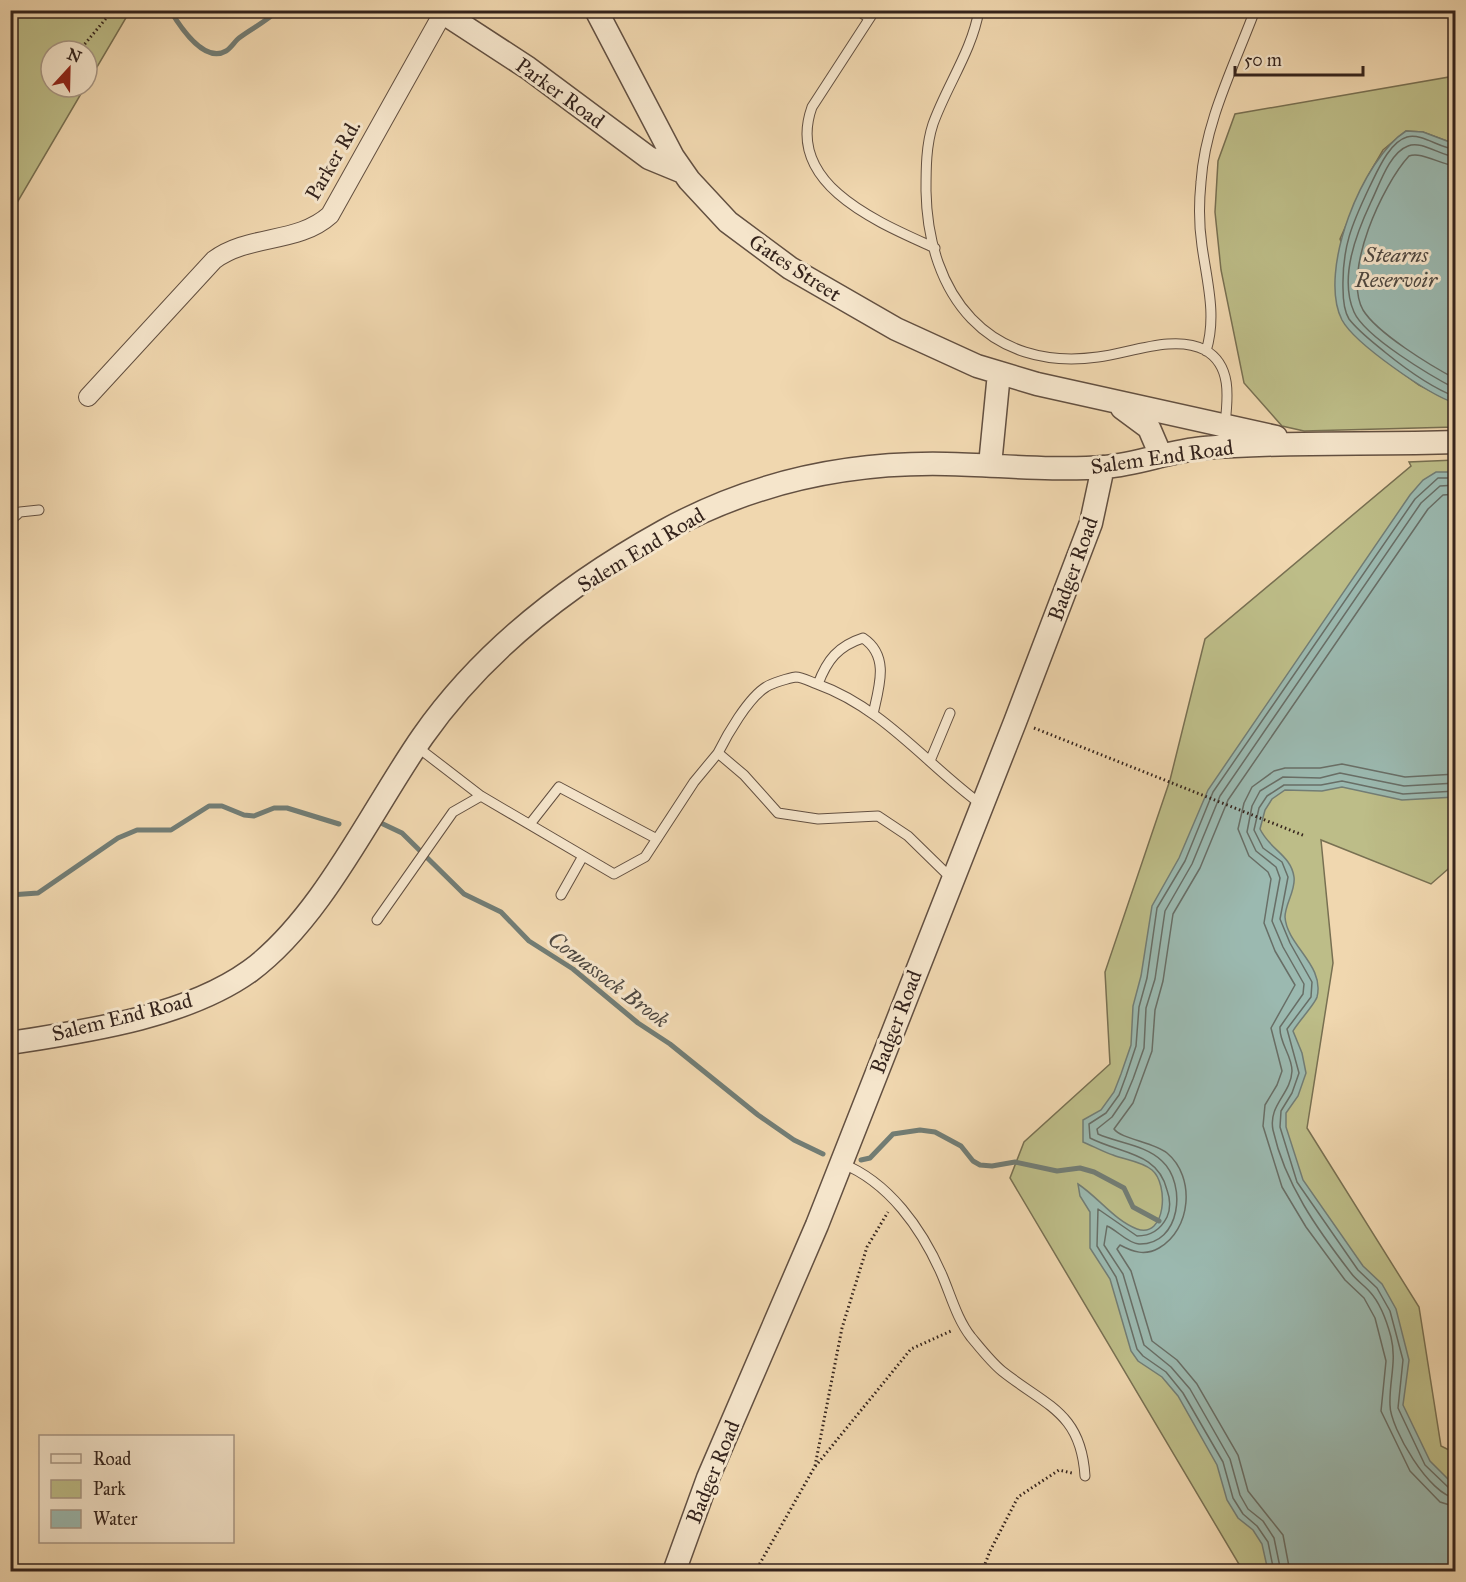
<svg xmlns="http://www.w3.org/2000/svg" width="1466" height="1582" font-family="'IM FELL Great Primer',serif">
<rect width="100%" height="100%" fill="#f0d7af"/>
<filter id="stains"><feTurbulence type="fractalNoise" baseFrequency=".00333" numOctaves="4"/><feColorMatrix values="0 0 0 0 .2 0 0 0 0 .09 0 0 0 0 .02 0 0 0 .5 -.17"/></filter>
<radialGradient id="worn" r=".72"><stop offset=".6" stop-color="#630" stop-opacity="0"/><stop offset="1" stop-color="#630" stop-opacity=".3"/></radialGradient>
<path fill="#bdbd88" stroke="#787052" stroke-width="1.5" d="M 11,10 L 130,11 L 87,84 L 87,51 L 51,51 L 51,87 L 85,87 L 11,213 Z
M 1455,76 L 1455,144 L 1423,132 L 1406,131 L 1383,150 L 1369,174 L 1340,239 L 1390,364 L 1419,385 L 1455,403 L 1455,427 L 1304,431 L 1282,426 L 1244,383 L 1221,270 L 1215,212 L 1218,161 L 1235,114 Z
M 1455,460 L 1455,863 L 1431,884 L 1321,840 L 1333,963 L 1307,1128 L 1419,1307 L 1441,1446 L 1455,1453 L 1455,1571 L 1243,1571 L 1010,1178 L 1024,1142 L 1110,1064 L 1105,972 L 1170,780 L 1205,639 L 1411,466 L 1409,462 Z"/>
<path fill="#9bb9b0" stroke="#727d75" stroke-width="1.5" d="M 1406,131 L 1423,132 L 1455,144 L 1455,403 C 1429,395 1355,344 1342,320 C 1317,271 1363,158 1406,131 Z
M 1436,472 L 1455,472 L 1455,797 L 1402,800 L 1342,787 L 1322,791 L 1285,790 L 1272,799 L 1265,810 L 1260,829 C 1270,850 1291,855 1294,877 C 1296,890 1285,904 1285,917 C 1287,946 1325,965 1317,997 C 1315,1004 1298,1022 1293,1031 L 1302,1053 L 1306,1073 L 1298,1096 L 1286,1113 L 1286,1127 L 1303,1180 L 1363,1266 L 1382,1284 L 1396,1309 L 1409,1360 L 1403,1405 L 1430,1461 L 1455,1486 L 1455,1571 L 1268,1571 L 1262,1544 L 1253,1530 L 1238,1518 L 1227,1500 L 1217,1465 L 1178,1396 L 1162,1377 L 1138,1361 L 1131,1351 L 1110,1279 L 1090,1248 L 1090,1212 L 1080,1196 L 1078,1184 C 1098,1197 1115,1221 1137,1229 C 1166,1239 1169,1184 1152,1170 C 1141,1161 1125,1160 1113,1155 C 1103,1152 1093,1146 1083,1142 L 1083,1120 L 1101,1110 L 1114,1092 L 1121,1074 L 1131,1045 L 1133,1006 L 1141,976 L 1152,906 L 1179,858 L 1208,790 L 1410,495 L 1423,480 Z"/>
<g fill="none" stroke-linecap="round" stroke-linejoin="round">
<path stroke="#686e66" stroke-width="1.5" d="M 1456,149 C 1440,149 1423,133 1407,137 C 1389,142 1377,172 1369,188 C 1352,224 1342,247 1343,288 C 1343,297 1344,311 1349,319 C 1359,332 1374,343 1386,353 C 1407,370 1430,387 1456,397
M 1456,157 C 1441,156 1421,140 1408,146 C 1389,153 1379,186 1371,202 C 1356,234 1339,278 1354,312 C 1365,337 1431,376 1456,389
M 1456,166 C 1441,165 1421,151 1409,156 C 1383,184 1342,272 1363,310 C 1377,333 1431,366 1456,379
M 1456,774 L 1405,777 L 1342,764 L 1320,768 L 1285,768 L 1274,771 L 1252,787 L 1244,803 L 1238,829 L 1249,856 L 1268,872 L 1271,879 L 1264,923 L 1275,951 L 1295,985 L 1271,1028 L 1282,1071 L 1277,1085 L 1265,1105 L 1263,1126 L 1282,1187 L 1306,1227 L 1345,1280 L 1364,1298 L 1375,1318 L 1386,1361 L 1381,1411 L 1410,1471 L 1440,1502 L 1456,1507
M 1456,783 L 1404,786 L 1340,773 L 1320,778 L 1283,777 L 1260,791 L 1252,806 L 1247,832 L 1256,851 L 1276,867 L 1280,878 L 1272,921 L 1283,947 L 1304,984 L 1303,994 L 1280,1027 C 1279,1043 1292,1055 1292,1071 C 1291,1094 1268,1105 1273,1130 C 1285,1184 1317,1229 1351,1273 C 1356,1280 1364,1285 1370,1292 C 1381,1304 1387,1322 1391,1337 C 1397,1361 1389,1381 1390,1405 C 1390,1428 1430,1496 1456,1498
M 1456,791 L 1403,794 L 1342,781 L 1321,785 L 1284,785 L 1267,796 L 1259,808 L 1254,830 L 1263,848 L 1282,862 L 1288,877 L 1280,919 L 1290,943 L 1312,982 L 1311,997 L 1287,1029 L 1299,1073 L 1292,1093 L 1281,1111 L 1280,1127 L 1297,1182 L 1358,1270 L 1377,1288 L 1390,1311 L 1403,1360 L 1398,1408 L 1425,1465 L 1449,1488 L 1456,1490
M 1274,1572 L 1268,1542 L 1257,1526 L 1243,1514 L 1233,1498 L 1223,1462 L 1183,1393 L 1166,1372 L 1143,1356 L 1137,1349 L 1116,1277 L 1097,1246 L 1098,1209 L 1137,1236 C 1151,1236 1161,1229 1167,1217 C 1171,1209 1170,1198 1167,1190 C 1158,1152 1121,1154 1090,1138 L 1089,1124 L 1106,1113 L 1119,1095 L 1126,1076 L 1136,1046 L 1139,1007 L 1147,978 L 1157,908 L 1185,861 L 1213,792 L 1415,499 L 1438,478 L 1456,478
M 1281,1572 L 1274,1538 L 1263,1521 L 1248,1509 L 1240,1495 L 1230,1459 L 1190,1389 L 1171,1367 L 1144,1345 L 1123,1274 L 1104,1245 L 1107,1226 C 1117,1230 1127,1243 1139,1244 C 1181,1245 1187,1184 1162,1161 C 1146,1145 1118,1143 1098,1134 L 1097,1129 L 1112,1117 L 1125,1098 L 1133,1079 L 1144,1048 L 1146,1008 L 1155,979 L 1165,911 L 1192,864 L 1220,796 L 1421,503 L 1440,486 L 1456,485
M 1290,1572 L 1283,1535 L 1248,1491 L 1238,1455 L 1197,1384 L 1177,1360 L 1152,1341 L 1131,1271 L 1117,1249 L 1120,1245 C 1133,1252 1145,1256 1159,1248 C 1191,1230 1196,1177 1167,1153 C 1154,1142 1121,1139 1114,1129 L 1133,1103 L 1152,1051 L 1155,1010 L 1163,981 L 1173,914 L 1200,868 L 1228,800 L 1428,509 L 1443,495 L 1456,494"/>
<path stroke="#727d75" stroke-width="5" d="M 170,10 C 179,25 204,64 226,51 C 231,48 235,41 239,38 C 252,28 266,22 278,10
M 383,824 L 402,833 L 464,894 L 501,912 L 529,941 L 573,969 L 638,1023 L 670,1044 L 758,1115 L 794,1140 L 823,1154
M 10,895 L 38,893 L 118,838 L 137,830 L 171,830 L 209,806 L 222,806 L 244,815 L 254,816 L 274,808 L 287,808 L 339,824
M 861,1160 L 870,1158 L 893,1134 L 920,1130 L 935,1132 L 961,1146 L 973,1161 L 980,1165 L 992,1166 L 1015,1162 L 1057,1171 L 1080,1168 L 1094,1172 L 1124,1188 L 1133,1207 L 1159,1221"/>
<defs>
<path id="service" d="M 857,10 L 869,18
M 875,10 L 812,107 C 784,185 880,223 935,248
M 979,10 C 972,51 947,85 933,124 C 926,145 926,169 926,191 C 928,295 988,372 1098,357 C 1130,353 1175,334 1205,350 C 1232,365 1228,398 1225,424
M 1206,351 C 1217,316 1207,282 1202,246 C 1199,226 1199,202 1201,182 C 1205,122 1234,66 1255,10
M 10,521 L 20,512 L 39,510
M 818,684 C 827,660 838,646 863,638 C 890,656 879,687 873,714
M 416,746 L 481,796 L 614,874 L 645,857 L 694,782 L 718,753 L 744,775 L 778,813 L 818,819 L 878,816 L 908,836 L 952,879
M 718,753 C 727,735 748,698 766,687 C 772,683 789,678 796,677 C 802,677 811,682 817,684 C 884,708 927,765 982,805
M 930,761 L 950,713
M 530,824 L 559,787 L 657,839
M 561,895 L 583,856
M 377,920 L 453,812 L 481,796
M 841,1163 C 889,1182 922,1229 942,1275 C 951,1296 957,1319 971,1337 C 981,1349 991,1362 1002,1371 C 1046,1406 1081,1412 1085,1476"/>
<path id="minor" d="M 88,397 L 214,260 C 249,234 298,244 330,215 L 443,13"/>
<path id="tertiary" d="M 439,10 L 528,68 L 649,158 L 683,172
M 596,10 L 673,157 L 689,180 L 728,222 L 790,268 L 896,329 L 977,366 L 1037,384 L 1276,437
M 1122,408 L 1149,428 L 1161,456
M 990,465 L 999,373
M 10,1043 C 87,1031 186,1017 250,971 C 322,918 372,809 423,736 C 484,649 572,582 664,531 C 751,483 847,462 946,464 C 999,465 1053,471 1105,467 C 1139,464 1170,451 1204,448 C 1287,441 1372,445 1456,442
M 674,1572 L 708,1478 L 817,1225 L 1015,722 L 1091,523 L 1103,467"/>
</defs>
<use href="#service" stroke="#635041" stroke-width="11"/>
<use href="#minor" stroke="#635041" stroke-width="20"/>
<use href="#tertiary" stroke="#635041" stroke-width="25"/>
<path stroke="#34231c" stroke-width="3" stroke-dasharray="1.5 3" stroke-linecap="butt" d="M 79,51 L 113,10
M 1034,728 L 1305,836
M 815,1466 L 842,1328 L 867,1247 L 888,1212
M 755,1572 L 814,1468 L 911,1349 L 951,1331
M 982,1572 L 990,1551 L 1018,1497 L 1059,1470 L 1072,1473"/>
<use href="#service" stroke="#f5e5cb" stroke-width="9"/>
<use href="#minor" stroke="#f5e5cb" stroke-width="18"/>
<use href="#tertiary" stroke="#f5e5cb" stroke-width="22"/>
</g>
<g text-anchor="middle" stroke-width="6" stroke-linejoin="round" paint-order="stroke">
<g font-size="21" fill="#34231c" stroke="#f5e5cb">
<text transform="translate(560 93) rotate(36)" y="7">Parker Road</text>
<text transform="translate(333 160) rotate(-60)" y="7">Parker Rd.</text>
<text transform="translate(795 268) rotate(33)" y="7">Gates Street</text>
<text transform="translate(1162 457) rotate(-8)" y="7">Salem End Road</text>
<text transform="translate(641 550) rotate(-31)" y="7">Salem End Road</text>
<text transform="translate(1073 569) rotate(-70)" y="7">Badger Road</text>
<text transform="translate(122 1017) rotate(-14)" y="7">Salem End Road</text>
<text transform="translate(896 1022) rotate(-69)" y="7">Badger Road</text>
<text transform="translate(713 1472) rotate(-68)" y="7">Badger Road</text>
</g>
<g font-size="22" font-style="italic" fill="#4e4841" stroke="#f5e5cb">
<text x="1396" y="262">Stearns<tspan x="1396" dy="25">Reservoir</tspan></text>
<text transform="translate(609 979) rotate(37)" y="8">Cowassock Brook</text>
</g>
</g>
<rect width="1466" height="1582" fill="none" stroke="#f0d7af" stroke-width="36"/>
<rect x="12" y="12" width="1442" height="1558" fill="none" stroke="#34231c" stroke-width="3"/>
<rect x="18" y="18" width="1430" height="1546" fill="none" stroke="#34231c" stroke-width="1.5"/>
<rect x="39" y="1435" width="195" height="108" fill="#f5e5cb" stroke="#a89785" stroke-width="1.5"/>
<rect x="51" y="1454" width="30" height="9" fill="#f5e5cb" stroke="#a89785" stroke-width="1.5"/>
<text x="93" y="1465" font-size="18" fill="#34231c">Road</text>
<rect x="51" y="1480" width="30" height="18" fill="#bdbd88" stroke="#a89785" stroke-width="1.5"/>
<text x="93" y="1495" font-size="18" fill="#34231c">Park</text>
<rect x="51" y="1510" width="30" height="18" fill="#9bb9b0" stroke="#a89785" stroke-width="1.5"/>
<text x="93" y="1525" font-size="18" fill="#34231c">Water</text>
<g transform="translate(69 69) rotate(22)"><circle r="28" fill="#f5e5cb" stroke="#a89785" stroke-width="1.5"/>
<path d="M0-4.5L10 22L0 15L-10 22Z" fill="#8f2418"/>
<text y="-9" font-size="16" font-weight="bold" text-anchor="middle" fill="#34231c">N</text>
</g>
<path d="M1235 66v9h128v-9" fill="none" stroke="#34231c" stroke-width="3"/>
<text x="1244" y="66" font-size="18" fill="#34231c" stroke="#f5e5cb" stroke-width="4.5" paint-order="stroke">50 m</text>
<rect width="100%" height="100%" filter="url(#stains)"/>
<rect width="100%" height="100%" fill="url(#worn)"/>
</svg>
